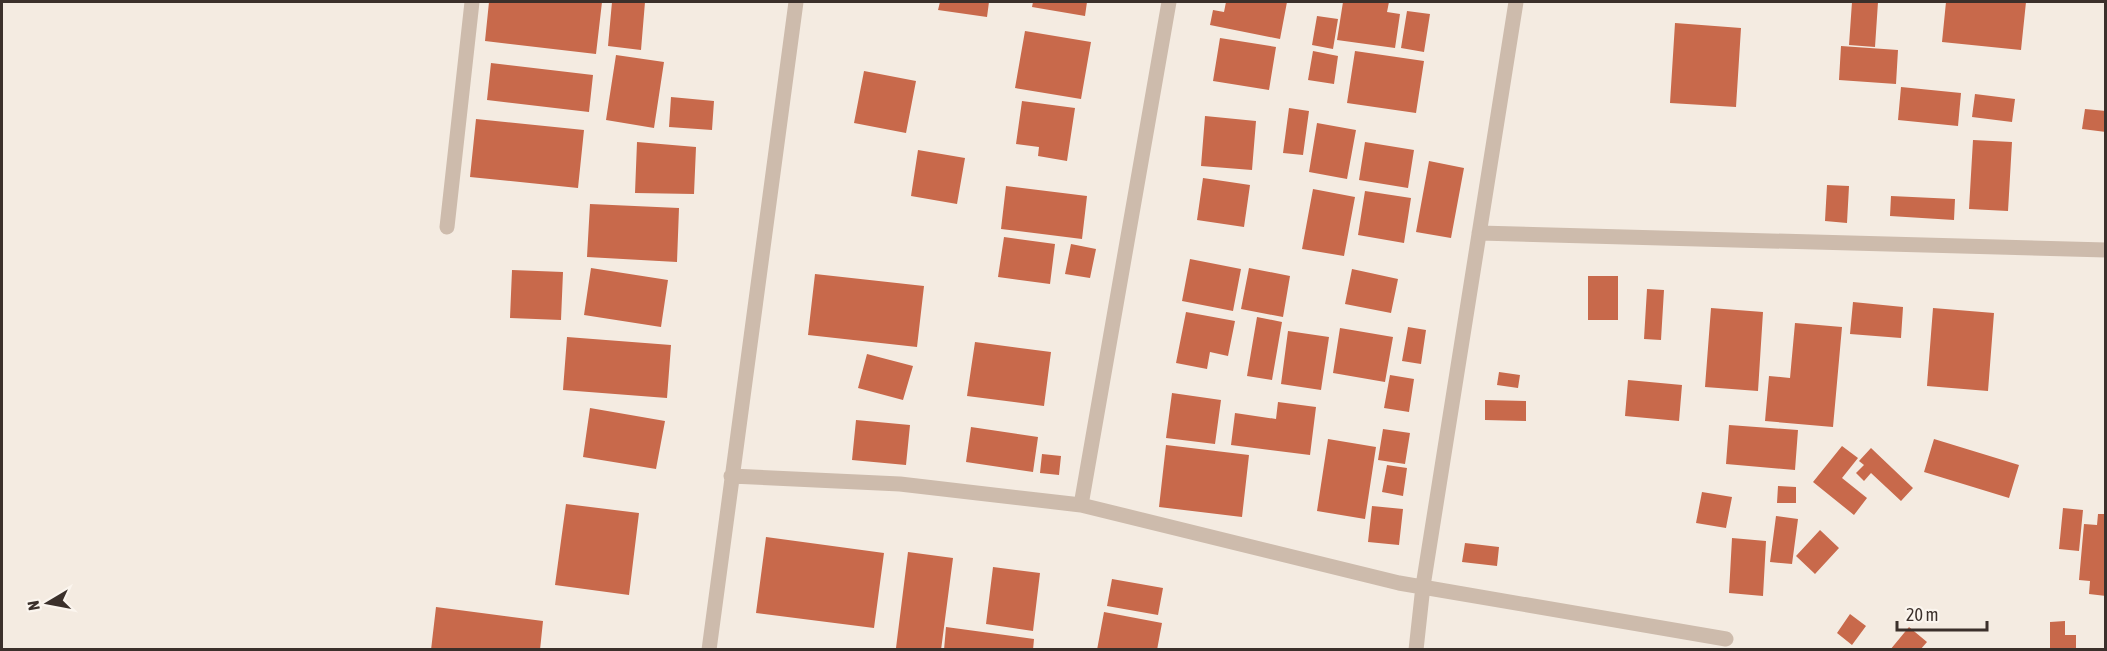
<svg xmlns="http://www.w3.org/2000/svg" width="2107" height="651" font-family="'Asap Condensed',sans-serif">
<rect width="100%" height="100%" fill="#f4ebe1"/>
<path fill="#c8694b" d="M 489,2 L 602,2 L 596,54 L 485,41 Z
M 612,2 L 645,2 L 641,50 L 608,46 Z
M 940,2 L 989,2 L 987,17 L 938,10 Z
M 1033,2 L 1087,2 L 1085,16 L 1032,7 Z
M 1226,2 L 1287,2 L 1280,39 L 1210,25 L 1213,10 L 1224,12 Z
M 1343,2 L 1389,2 L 1387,12 L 1400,14 L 1395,48 L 1337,40 Z
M 1852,2 L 1878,2 L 1875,47 L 1849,45 Z
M 1946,2 L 2026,2 L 2021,50 L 1942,42 Z
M 1407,11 L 1430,14 L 1424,52 L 1401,48 Z
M 1317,16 L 1338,19 L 1333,49 L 1312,45 Z
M 1675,23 L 1741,28 L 1736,107 L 1670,103 Z
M 1025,31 L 1091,42 L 1081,99 L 1015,88 Z
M 1220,38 L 1276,47 L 1269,90 L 1213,81 Z
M 1841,46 L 1898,50 L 1896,84 L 1839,80 Z
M 1313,51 L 1338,56 L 1334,84 L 1308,80 Z
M 1355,51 L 1424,61 L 1416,113 L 1347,103 Z
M 616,55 L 664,62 L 654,128 L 606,120 Z
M 491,63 L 593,75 L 589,112 L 487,100 Z
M 864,71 L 916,81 L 906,133 L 854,123 Z
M 1901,87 L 1961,93 L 1958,126 L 1898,120 Z
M 1975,94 L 2015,99 L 2012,122 L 1972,117 Z
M 671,97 L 714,101 L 712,130 L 669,127 Z
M 1022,101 L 1075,108 L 1067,161 L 1038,156 L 1039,147 L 1016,144 Z
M 1289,108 L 1309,111 L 1303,155 L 1283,153 Z
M 2085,109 L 2106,111 L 2106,132 L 2082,129 Z
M 1205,116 L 1256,121 L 1252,170 L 1201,166 Z
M 476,119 L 584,130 L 578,188 L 470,177 Z
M 1317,123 L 1356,130 L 1347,179 L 1309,172 Z
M 1973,140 L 2012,142 L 2008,211 L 1969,209 Z
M 637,142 L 696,147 L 694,194 L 635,193 Z
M 1365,142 L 1414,150 L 1408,188 L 1359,180 Z
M 918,150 L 965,158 L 957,204 L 911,196 Z
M 1429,161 L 1464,168 L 1451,238 L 1416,232 Z
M 1203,178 L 1250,185 L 1244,227 L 1197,220 Z
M 1827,185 L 1849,186 L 1847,223 L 1825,221 Z
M 1006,186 L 1087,196 L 1082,239 L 1001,229 Z
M 1313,189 L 1355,197 L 1344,256 L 1302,249 Z
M 1365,191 L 1411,198 L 1404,243 L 1358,235 Z
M 1891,196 L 1955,199 L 1954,220 L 1890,216 Z
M 590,204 L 679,208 L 677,262 L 587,257 Z
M 1004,237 L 1055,244 L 1050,284 L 998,277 Z
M 1071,244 L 1096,249 L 1090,278 L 1065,274 Z
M 1190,259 L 1241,269 L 1233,311 L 1182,301 Z
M 591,268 L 668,280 L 661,327 L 584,315 Z
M 1249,268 L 1290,276 L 1283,317 L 1241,309 Z
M 1352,269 L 1398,279 L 1391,313 L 1345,304 Z
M 512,270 L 563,272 L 561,320 L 510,318 Z
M 815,274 L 924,286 L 917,347 L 808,335 Z
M 1588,276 L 1618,276 L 1618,320 L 1588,320 Z
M 1647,289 L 1664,290 L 1661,340 L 1644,339 Z
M 1853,302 L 1903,307 L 1901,338 L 1850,334 Z
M 1711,308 L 1763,312 L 1758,391 L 1705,387 Z
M 1933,308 L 1994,313 L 1988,391 L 1927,386 Z
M 1186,312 L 1235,321 L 1228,356 L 1210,352 L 1207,369 L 1176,363 Z
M 1257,317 L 1282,322 L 1272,380 L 1247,376 Z
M 1795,323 L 1842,327 L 1833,427 L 1765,421 L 1769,376 L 1790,378 Z
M 1408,327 L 1426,330 L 1421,364 L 1402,361 Z
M 1340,328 L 1393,337 L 1385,382 L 1333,373 Z
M 1288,331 L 1329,337 L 1321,390 L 1281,384 Z
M 567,337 L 671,345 L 667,398 L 563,390 Z
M 975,342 L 1051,352 L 1044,406 L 967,396 Z
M 867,354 L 913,366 L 903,400 L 858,388 Z
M 1499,372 L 1520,375 L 1518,388 L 1497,385 Z
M 1390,375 L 1414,379 L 1409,412 L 1384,408 Z
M 1628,380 L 1682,385 L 1679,421 L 1625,416 Z
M 1172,393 L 1221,400 L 1215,444 L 1166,438 Z
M 1485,400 L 1526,401 L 1526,421 L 1485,420 Z
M 1278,402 L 1316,407 L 1310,455 L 1231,445 L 1235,413 L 1276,419 Z
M 590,408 L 665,421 L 656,469 L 583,457 Z
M 856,420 L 910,425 L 906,465 L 852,460 Z
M 1729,425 L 1798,430 L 1795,470 L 1726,464 Z
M 971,427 L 1038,437 L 1033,472 L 966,462 Z
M 1383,429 L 1410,433 L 1405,464 L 1378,460 Z
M 1328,439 L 1376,447 L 1365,519 L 1317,511 Z
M 1934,439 L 2019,465 L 2009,498 L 1924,472 Z
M 1166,445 L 1249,455 L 1242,517 L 1159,507 Z
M 1842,446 L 1858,458 L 1842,478 L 1867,498 L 1854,515 L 1813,482 Z
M 1871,448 L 1913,488 L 1901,501 L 1871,473 L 1864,481 L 1856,473 L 1864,465 L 1859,461 Z
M 1042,454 L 1061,456 L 1059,475 L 1040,473 Z
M 1387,465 L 1407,468 L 1403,496 L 1382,492 Z
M 1778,486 L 1796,487 L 1796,503 L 1777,503 Z
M 1702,492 L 1732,497 L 1726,528 L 1696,523 Z
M 566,504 L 639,513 L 629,595 L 555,585 Z
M 1372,506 L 1403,509 L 1399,545 L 1368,542 Z
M 2063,508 L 2083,510 L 2079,551 L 2059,549 Z
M 2098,514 L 2106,514 L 2106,596 L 2089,594 L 2090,581 L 2079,580 L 2084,524 L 2097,525 Z
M 1776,516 L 1798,519 L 1792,564 L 1770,562 Z
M 1820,530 L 1839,548 L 1815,574 L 1796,556 Z
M 766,537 L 884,553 L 874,628 L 756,613 Z
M 1732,538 L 1766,541 L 1763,596 L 1729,593 Z
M 1465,543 L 1499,547 L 1497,566 L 1462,562 Z
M 908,552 L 953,558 L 941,650 L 896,648 Z
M 993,567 L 1040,573 L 1033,631 L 986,624 Z
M 1112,579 L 1163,588 L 1158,615 L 1107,606 Z
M 436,607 L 543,621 L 540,650 L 431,650 Z
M 1104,612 L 1162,623 L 1157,650 L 1097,650 Z
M 1850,614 L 1866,626 L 1852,645 L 1837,633 Z
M 2065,621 L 2065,635 L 2076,635 L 2076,650 L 2050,650 L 2050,622 Z
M 946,627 L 1034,639 L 1033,650 L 944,650 Z
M 1909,627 L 1927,642 L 1920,650 L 1890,650 Z"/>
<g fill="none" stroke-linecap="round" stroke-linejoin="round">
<path stroke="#cdbbac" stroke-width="15" d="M 447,227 L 472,2
M 1479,233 L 2106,250
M 731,476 L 900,484 L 1081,505 L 1399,583 L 1726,639
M 1081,505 L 1169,2
M 709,650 L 796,2
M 1416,650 L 1423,586 L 1516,2"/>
</g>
<rect width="2107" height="651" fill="none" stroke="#3b302b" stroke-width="6"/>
<g transform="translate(48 603) rotate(260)" stroke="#fbf5ee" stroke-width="4.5" paint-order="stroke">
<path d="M0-4.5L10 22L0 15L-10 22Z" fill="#3b302b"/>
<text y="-9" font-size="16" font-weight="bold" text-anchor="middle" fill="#3b302b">N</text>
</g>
<path d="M1897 621v9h90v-9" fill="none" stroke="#3b302b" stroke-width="3"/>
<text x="1906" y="621" font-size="18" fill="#3b302b" stroke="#fbf5ee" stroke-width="4.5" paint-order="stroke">20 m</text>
</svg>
